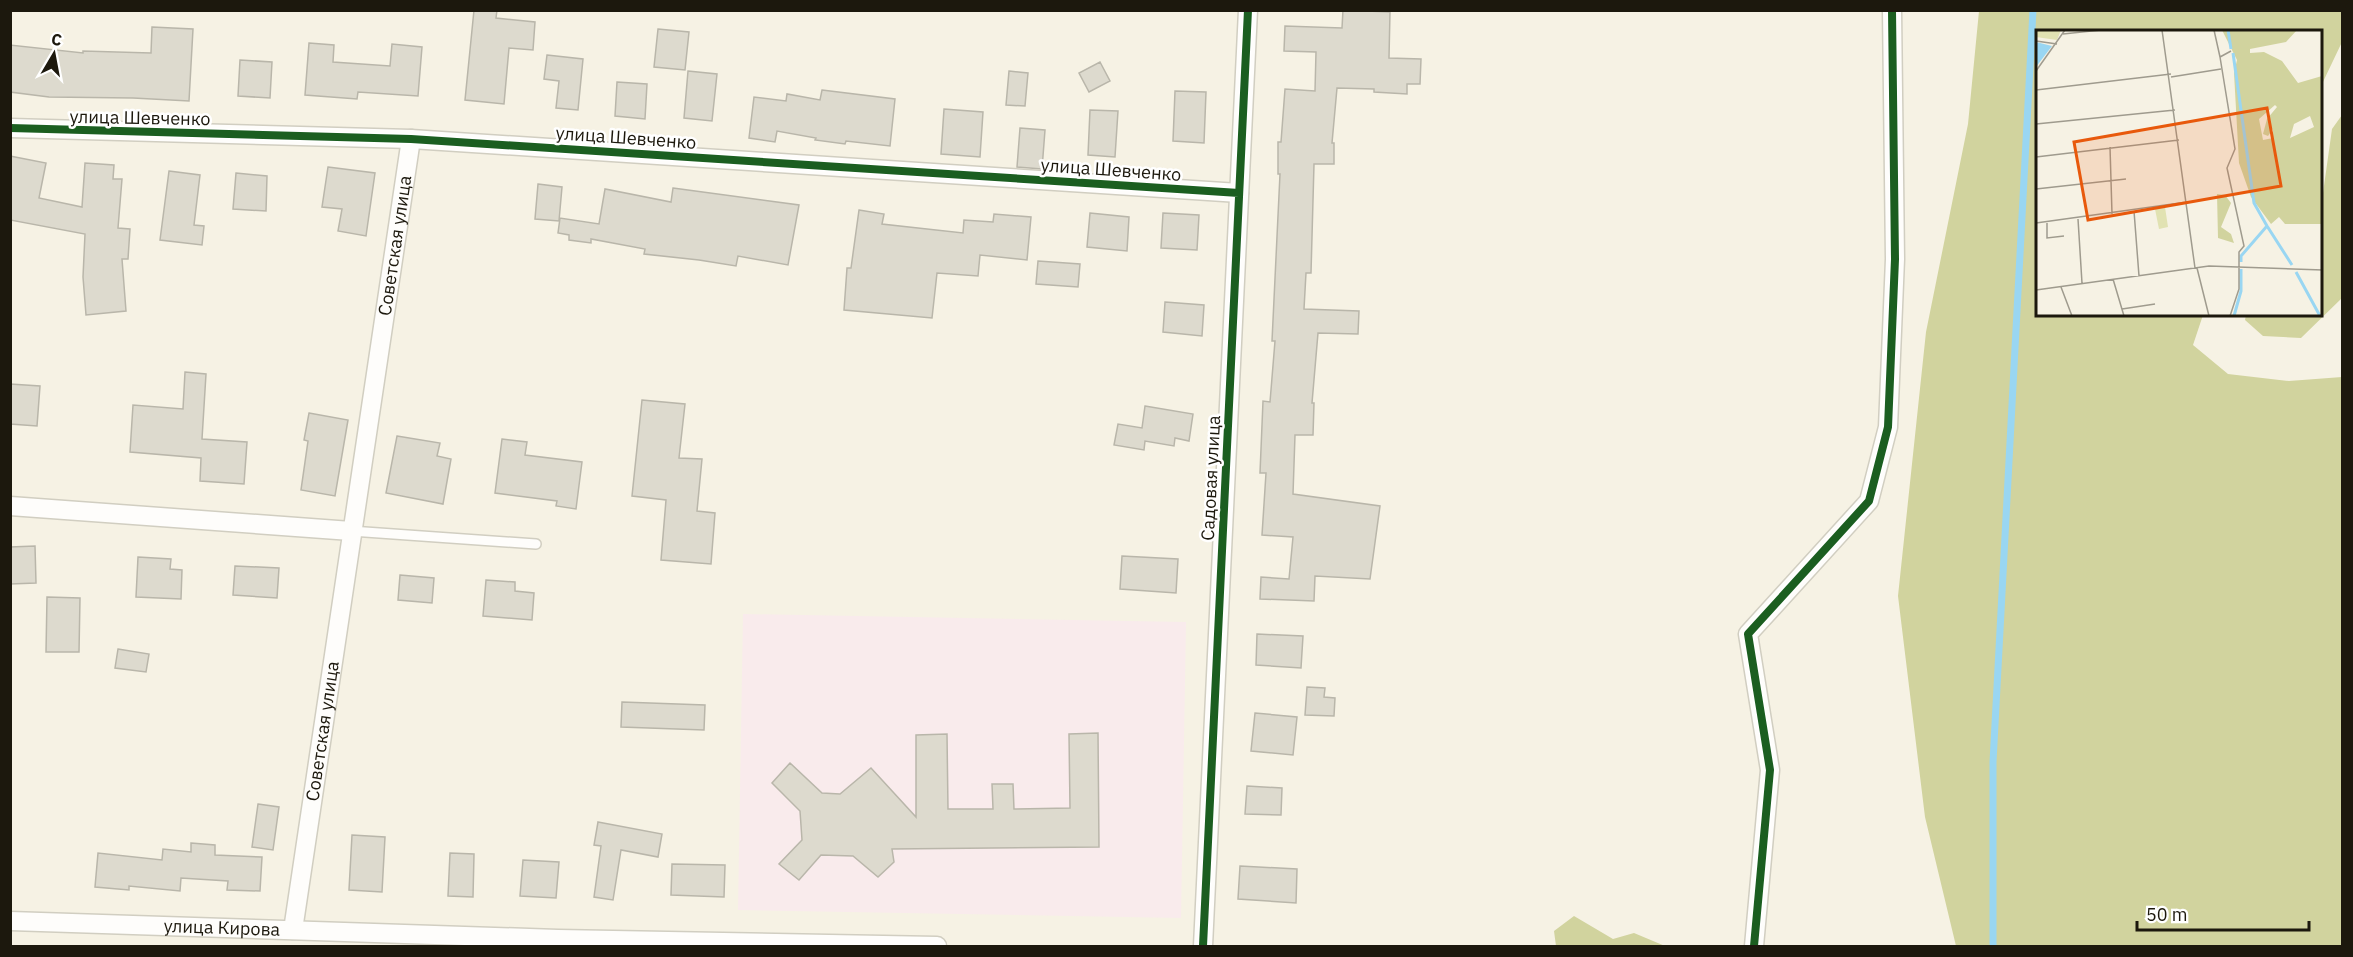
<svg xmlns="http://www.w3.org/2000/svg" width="2353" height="957" font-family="'IBM Plex Sans',sans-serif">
<rect width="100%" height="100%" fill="#f6f2e4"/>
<path fill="#f9ebec" d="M 743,614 L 1186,622 L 1181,918 L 738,910 Z"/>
<path fill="#d1d39e" d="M 1979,11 L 2342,11 L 2342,42 L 2322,84 L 2322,32 L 2038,32 L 2038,315 L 2203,315 L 2193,345 L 2228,374 L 2289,381 L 2342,377 L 2342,946 L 1956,946 L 1925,817 L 1898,596 L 1926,332 L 1968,124 Z
M 2342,115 L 2342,298 L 2301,338 L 2263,336 L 2245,320 L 2246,315 L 2322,315 L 2322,200 L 2332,129 Z
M 1574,916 L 1613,939 L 1634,933 L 1665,946 L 1556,946 L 1554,931 Z"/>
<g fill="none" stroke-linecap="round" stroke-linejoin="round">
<path stroke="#99d6f2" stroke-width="7" d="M 1993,946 L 1993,762 L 2033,10"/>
</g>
<path fill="#dddace" stroke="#b9b6aa" stroke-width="1.5" d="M 474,10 L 497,10 L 496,18 L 535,22 L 533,50 L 509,48 L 504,104 L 465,100 Z
M 1343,10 L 1390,12 L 1389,58 L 1421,59 L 1420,84 L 1407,84 L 1407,94 L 1374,92 L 1374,89 L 1337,88 L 1332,143 L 1334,143 L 1334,164 L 1314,164 L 1311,273 L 1306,273 L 1304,309 L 1359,311 L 1358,334 L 1318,333 L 1312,403 L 1314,403 L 1313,435 L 1295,435 L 1293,494 L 1380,506 L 1370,579 L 1315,576 L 1314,601 L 1260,599 L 1261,577 L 1289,579 L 1293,537 L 1262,535 L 1266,473 L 1260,473 L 1263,401 L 1270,402 L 1275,341 L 1272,341 L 1280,174 L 1278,174 L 1278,142 L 1281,142 L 1285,89 L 1315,91 L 1316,52 L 1284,51 L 1285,26 L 1342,28 Z
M 152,27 L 193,29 L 189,101 L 133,98 L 49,97 L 10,92 L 10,45 L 83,53 L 83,51 L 151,53 Z
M 658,29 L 689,32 L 685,70 L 654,67 Z
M 309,43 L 334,45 L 333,62 L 390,66 L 392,44 L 422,47 L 418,96 L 358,92 L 357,99 L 305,95 Z
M 547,55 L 583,59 L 578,110 L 556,108 L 559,81 L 544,79 Z
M 240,60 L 272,62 L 270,98 L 238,96 Z
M 1100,62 L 1110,81 L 1089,92 L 1079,73 Z
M 688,71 L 717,74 L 712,121 L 684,118 Z
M 1009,71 L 1028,73 L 1025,106 L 1006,105 Z
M 617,82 L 647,84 L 645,119 L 615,116 Z
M 822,90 L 895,99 L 890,146 L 846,141 L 845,144 L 815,140 L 816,138 L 777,131 L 775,142 L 749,138 L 754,97 L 786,101 L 787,94 L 820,100 Z
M 1175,91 L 1206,92 L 1204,143 L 1173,141 Z
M 944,109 L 983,112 L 980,157 L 941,154 Z
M 1090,110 L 1118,111 L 1115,157 L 1088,155 Z
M 1020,128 L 1045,130 L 1042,169 L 1017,167 Z
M 10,156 L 46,163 L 39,198 L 82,207 L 85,163 L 114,165 L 113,179 L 122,179 L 118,228 L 130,229 L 128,259 L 122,259 L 126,311 L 86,315 L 83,277 L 85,234 L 10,220 Z
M 328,167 L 375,173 L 366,236 L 338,231 L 342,209 L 322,207 Z
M 169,171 L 200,175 L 194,225 L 204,226 L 202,245 L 160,240 Z
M 236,173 L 267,176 L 266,211 L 233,209 Z
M 538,184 L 562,187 L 559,221 L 535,219 Z
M 673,188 L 799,205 L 788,265 L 738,256 L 736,266 L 699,260 L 644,254 L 645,249 L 591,239 L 591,243 L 569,240 L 569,235 L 558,233 L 560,218 L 599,224 L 605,189 L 671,202 Z
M 859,210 L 884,214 L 882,224 L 963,233 L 964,220 L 993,222 L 994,214 L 1031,217 L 1027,260 L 980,255 L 978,276 L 937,273 L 932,318 L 844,310 L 847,268 L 851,268 Z
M 1090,213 L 1129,217 L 1127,251 L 1087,247 Z
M 1163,213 L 1199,215 L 1197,250 L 1161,248 Z
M 1038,261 L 1080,264 L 1078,287 L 1036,284 Z
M 1165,302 L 1204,305 L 1202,336 L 1163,332 Z
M 185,372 L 206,374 L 202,439 L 247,442 L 244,484 L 200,481 L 201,458 L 130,452 L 133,405 L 183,409 Z
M 10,384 L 40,386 L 37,426 L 10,424 Z
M 642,400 L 685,404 L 679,458 L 702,459 L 697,511 L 715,513 L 711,564 L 661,560 L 666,500 L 632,496 Z
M 1145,406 L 1193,414 L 1189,441 L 1175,438 L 1174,446 L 1145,441 L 1144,450 L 1114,445 L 1118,424 L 1142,428 Z
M 309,413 L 348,420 L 335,496 L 301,490 L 308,441 L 304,440 Z
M 397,436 L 440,443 L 437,456 L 451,459 L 443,504 L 386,493 Z
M 502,439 L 527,442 L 525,455 L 582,462 L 576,509 L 556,506 L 557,501 L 495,493 Z
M 35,546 L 36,583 L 10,584 L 10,547 Z
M 1122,556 L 1178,559 L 1176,593 L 1120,589 Z
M 138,557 L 171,559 L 170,569 L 182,570 L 181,599 L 136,597 Z
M 235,566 L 279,568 L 277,598 L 233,595 Z
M 400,575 L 434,578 L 432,603 L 398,600 Z
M 486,580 L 515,582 L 515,591 L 534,593 L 532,620 L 483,616 Z
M 47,597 L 80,598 L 79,652 L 46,652 Z
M 1257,634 L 1303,636 L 1301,668 L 1256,665 Z
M 118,649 L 149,654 L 146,672 L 115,668 Z
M 1307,687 L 1325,688 L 1324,697 L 1335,698 L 1334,716 L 1305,715 Z
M 622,702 L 705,705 L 704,730 L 621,727 Z
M 1255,713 L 1297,717 L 1293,755 L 1251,751 Z
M 1098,733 L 1099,847 L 892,849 L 894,862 L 878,877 L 853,856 L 821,855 L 799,880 L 779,864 L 802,840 L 800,811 L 772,783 L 790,763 L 822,793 L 840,794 L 871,768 L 916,817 L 916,735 L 947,734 L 948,809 L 993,809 L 992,784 L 1013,784 L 1014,809 L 1070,808 L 1069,734 Z
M 1247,786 L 1282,788 L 1281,815 L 1245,814 Z
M 258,804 L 279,807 L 273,850 L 252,847 Z
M 598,822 L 662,834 L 658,857 L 621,850 L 613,900 L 594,897 L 601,846 L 594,845 Z
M 352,835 L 385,837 L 382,892 L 349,890 Z
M 191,843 L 215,845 L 215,855 L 262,857 L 260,891 L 227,890 L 228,881 L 181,878 L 180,891 L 129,886 L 129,890 L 95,887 L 98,853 L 162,860 L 163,849 L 191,852 Z
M 450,853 L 474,854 L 473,897 L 448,896 Z
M 523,860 L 559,862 L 556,898 L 520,896 Z
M 672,864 L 725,865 L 724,897 L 671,895 Z
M 1240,866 L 1297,869 L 1296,903 L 1238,899 Z"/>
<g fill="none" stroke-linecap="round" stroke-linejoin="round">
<defs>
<path id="service" d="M 351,531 L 536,544"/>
<g id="minor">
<path d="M 10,128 L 411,139 L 1239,193"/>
<path d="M 10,506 L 351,531"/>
<path id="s1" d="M 10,921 L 558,939 L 937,946"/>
<path id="s2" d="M 293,930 L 411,139"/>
<path d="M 1203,946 L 1248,10"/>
<path d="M 1754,946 L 1770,770 L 1748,634 L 1869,501 L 1888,427 L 1895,259 L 1892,10"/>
</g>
</defs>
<use href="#service" stroke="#d1cec1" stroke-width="12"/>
<use href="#minor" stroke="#d1cec1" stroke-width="21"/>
<use href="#service" stroke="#fefdfb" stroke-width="9"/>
<use href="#minor" stroke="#fefdfb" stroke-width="18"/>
<defs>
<path id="cycleway" d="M 10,128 L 411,139 L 1239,193
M 1203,946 L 1248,10
M 1754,946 L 1770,770 L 1748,634 L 1869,501 L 1888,427 L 1895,259 L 1892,10"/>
</defs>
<use href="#cycleway" stroke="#fff" stroke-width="11"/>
<use href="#cycleway" stroke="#1b5e20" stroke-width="8"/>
</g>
<g text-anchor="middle" stroke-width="5" stroke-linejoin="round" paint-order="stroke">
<g font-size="18" fill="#1c180d" stroke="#fff">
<text transform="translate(140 118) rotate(1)" y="6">улица Шевченко</text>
<text transform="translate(626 138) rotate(4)" y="6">улица Шевченко</text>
<text transform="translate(1111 170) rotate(4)" y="6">улица Шевченко</text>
<text dy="6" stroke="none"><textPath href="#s2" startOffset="692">Советская улица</textPath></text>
<text transform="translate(1211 478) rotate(-87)" y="6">Садовая улица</text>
<text dy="6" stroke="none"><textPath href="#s2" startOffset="201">Советская улица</textPath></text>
<text dy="6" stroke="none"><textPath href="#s1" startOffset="212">улица Кирова</textPath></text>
</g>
</g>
<g transform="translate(2036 30)">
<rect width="286" height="286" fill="#f6f2e4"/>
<path d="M 0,0 L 25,0 L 21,10 L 0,7 ZM 129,177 L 132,197 L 123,199 L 119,179 Z" fill="#e1e2b2"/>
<path d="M 186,0 L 261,0 L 250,12 L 214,19 L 214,23 L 228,22 L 246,31 L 262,53 L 286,46 L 286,194 L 249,194 L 243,187 L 235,194 L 215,167 L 203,133 L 198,43 L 201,30 ZM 239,75 L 241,77 L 231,89 L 227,104 L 232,106 L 237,99 L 237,108 L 227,110 L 223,89 ZM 274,86 L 278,97 L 254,108 L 258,94 ZM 181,164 L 189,165 L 195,173 L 185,197 L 195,204 L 198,213 L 182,208 Z" fill="#d1d39e" fill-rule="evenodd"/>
<path d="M 0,12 L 16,16 L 0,37 Z" fill="#99d6f2"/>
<path fill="none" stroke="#99d6f2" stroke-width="3" d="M 192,0 L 195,19M 197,23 L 218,173 L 231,196M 205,232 L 205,226 L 231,196 L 256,235M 260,242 L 284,286M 198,286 L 205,261 L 205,239"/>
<path fill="none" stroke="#9f9b8e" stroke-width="1.5" d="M 126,0 L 159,238M 178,0 L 184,27M 27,4 L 65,0M 0,11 L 21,14M 0,41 L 29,0M 135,47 L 185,39M 0,60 L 135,44M 0,94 L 139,80M 74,117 L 76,184M 0,127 L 143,110M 0,159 L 90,149M 98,181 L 103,246M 42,189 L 46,253M 0,193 L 151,172M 11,193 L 11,208 L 28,206M 161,238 L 173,286M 77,249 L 88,286M 25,257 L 36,286M 0,260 L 173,236 L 287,240M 86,279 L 119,274M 194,286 L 203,259 L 203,222 L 208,216 L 191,138 L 199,119 L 184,27 L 195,21"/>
<path fill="#e8590c" fill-opacity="0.15" stroke="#e8590c" stroke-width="3" d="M 231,78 L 245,156 L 52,190 L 38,112 Z"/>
<rect width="286" height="286" fill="none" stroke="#1c180d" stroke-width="3"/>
</g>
<rect width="2353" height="957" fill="none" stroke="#1c180d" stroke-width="24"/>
<g transform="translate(54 54) rotate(10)" stroke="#ffffff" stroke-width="4.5" paint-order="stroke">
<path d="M0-4.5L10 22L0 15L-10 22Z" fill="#1c180d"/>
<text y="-9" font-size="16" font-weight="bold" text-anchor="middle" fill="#1c180d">С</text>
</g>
<path d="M2137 921v9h172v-9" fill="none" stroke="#1c180d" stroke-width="3"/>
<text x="2146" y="921" font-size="18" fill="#1c180d" stroke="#ffffff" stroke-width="4.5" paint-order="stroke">50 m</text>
</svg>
